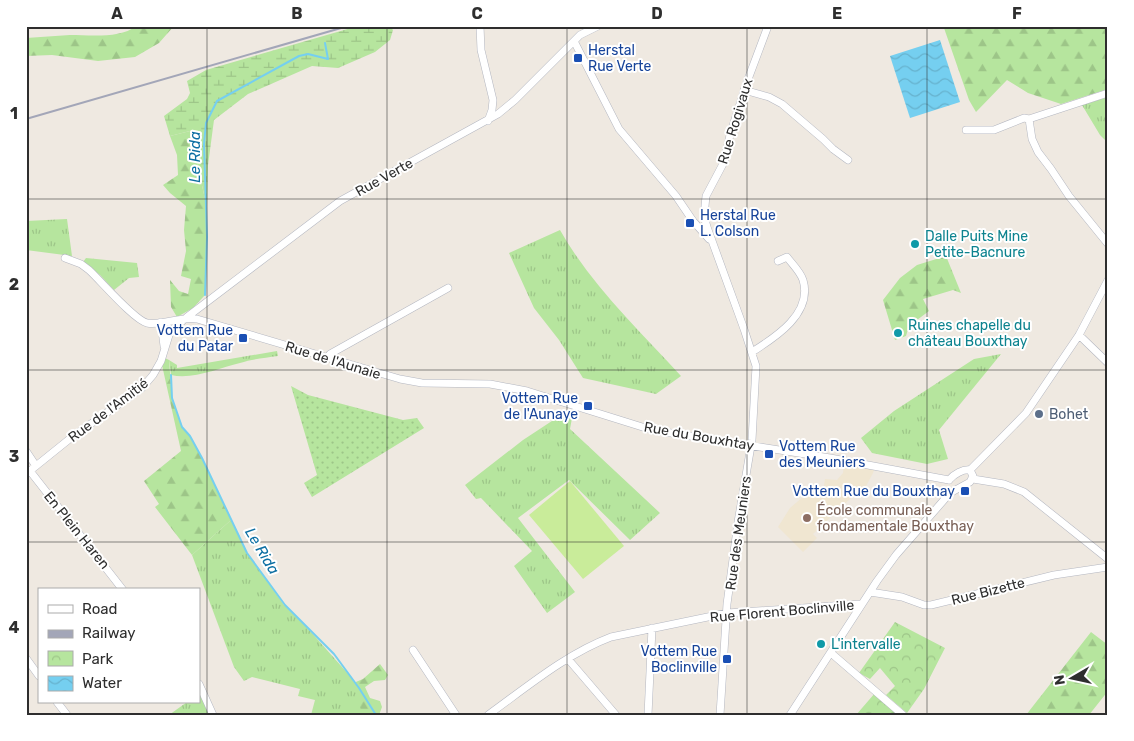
<svg xmlns="http://www.w3.org/2000/svg" width="1134" height="741" font-family="Rubik,sans-serif">
<defs>
<pattern id="grass-tufts" width="24" height="20" patternUnits="userSpaceOnUse" patternTransform="scale(1.25)"><rect width="24" height="20" fill="#b6e59e"/><path d="M3 7l-1-3M5 7V3M7 7l1-3M15 17l-1-3M17 17v-4M19 17l1-3" fill="none" stroke="#9dc588"/></pattern>
<pattern id="forest-firs" width="22" height="20" patternUnits="userSpaceOnUse" patternTransform="scale(1.25)"><rect width="22" height="20" fill="#b6e59e"/><path d="M5 1l3.5 6h-7zM16 11l3.5 6h-7z" fill="#9dc588"/></pattern>
<pattern id="wetland-marsh" width="20" height="14" patternUnits="userSpaceOnUse" patternTransform="scale(1.25)"><rect width="20" height="14" fill="#b6e59e"/><path d="M1 5h8M5 5V1M11 12h8M15 12V8" fill="none" stroke="#9dc588"/></pattern>
<pattern id="park-crowns" width="20" height="18" patternUnits="userSpaceOnUse" patternTransform="scale(1.25)"><rect width="20" height="18" fill="#b6e59e"/><path d="M2 6a3 3 0 1 1 6 0M12 15a3 3 0 1 1 6 0" fill="none" stroke="#9dc588"/></pattern>
<pattern id="garden-dots" width="8" height="8" patternUnits="userSpaceOnUse" patternTransform="scale(1.25)"><rect width="8" height="8" fill="#b6e59e"/><path d="M2 2h.1M6 6h.1" fill="none" stroke="#9dc588" stroke-width="1.8" stroke-linecap="round"/></pattern>
<pattern id="water-waves" width="16" height="10" patternUnits="userSpaceOnUse" patternTransform="scale(1.25)"><rect width="16" height="10" fill="#75cff0"/><path d="M0 5q4-4 8 0t8 0" fill="none" stroke="#66b2ce"/></pattern>
</defs>
<rect width="100%" height="100%" fill="#efe9e1"/>
<path fill="#f0e6d1" d="M 844,465 L 874,470 L 873,473 L 864,490 L 853,496 L 813,534 L 817,538 L 803,552 L 778,527 L 790,508 L 804,496 L 822,498 L 825,479 L 837,480 L 843,473 Z"/>
<path fill="url(#grass-tufts)" d="M 1108,97 L 1108,143 L 1100,135 L 1082,105 Z
M 67,219 L 72,256 L 26,250 L 26,221 Z
M 560,230 C 591,285 638,329 681,376 L 656,394 L 583,378 L 559,340 L 534,308 L 509,253 Z
M 86,258 L 137,263 L 139,277 L 129,278 L 114,290 L 100,275 L 83,262 Z
M 277,351 L 278,356 C 265,358 252,359 240,363 C 219,368 193,380 171,375 L 169,360 L 177,365 L 177,368 Z
M 1001,354 L 939,430 L 948,459 L 927,464 L 872,453 L 861,438 L 894,411 L 974,359 Z
M 558,417 L 572,418 L 570,429 L 660,513 L 630,540 L 569,480 L 518,518 L 575,592 L 547,613 L 514,566 L 532,551 L 481,498 L 476,499 L 465,485 L 523,440 Z
M 231,520 L 247,553 L 284,605 L 303,623 L 350,676 L 376,715 L 311,715 L 315,700 L 298,696 L 300,689 L 252,677 L 244,681 L 234,667 L 192,555 Z
M 201,693 L 210,715 L 169,715 L 187,702 L 199,702 L 199,695 Z"/>
<path fill="url(#forest-firs)" d="M 136,26 L 174,26 L 159,43 L 135,57 L 98,61 L 52,55 L 26,56 L 26,38 C 41,37 55,36 70,35 C 89,35 120,39 136,26 Z
M 939,26 L 1108,26 L 1108,89 L 1061,104 L 1028,93 L 1007,80 L 976,112 L 969,100 L 944,28 Z
M 190,131 L 207,208 L 207,253 L 205,295 L 193,308 L 177,317 L 171,307 L 170,280 L 179,291 L 188,294 L 191,279 L 181,276 L 186,251 L 184,230 L 186,206 L 170,193 L 163,185 L 178,175 L 177,155 L 170,136 Z
M 946,256 L 961,293 L 953,290 L 923,299 L 929,311 L 909,326 L 906,336 L 895,340 L 883,300 L 900,278 L 917,265 Z
M 165,358 L 169,360 L 172,398 L 182,427 L 190,436 L 202,458 L 231,520 L 192,555 L 155,507 L 159,504 L 144,481 L 181,451 L 162,365 Z
M 1091,632 L 1108,645 L 1108,691 L 1089,715 L 1026,715 Z
M 380,664 L 388,675 L 385,680 L 374,681 L 365,687 L 370,698 L 380,701 L 382,707 L 379,715 L 364,715 L 357,702 L 360,700 L 351,684 L 363,679 Z"/>
<path fill="url(#wetland-marsh)" d="M 358,26 L 389,26 L 393,30 L 390,40 L 375,52 L 338,68 L 312,66 L 248,94 L 214,120 L 208,165 L 207,208 L 190,131 L 170,136 L 164,116 L 187,99 L 190,93 L 187,81 L 206,70 Z"/>
<path fill="url(#park-crowns)" d="M 895,622 L 945,648 L 924,689 L 907,713 L 886,695 L 895,686 L 880,668 L 870,679 L 859,673 Z
M 875,693 L 898,713 L 896,715 L 856,715 Z"/>
<path fill="url(#garden-dots)" d="M 291,386 L 308,395 L 403,420 L 417,418 L 424,428 L 312,497 L 304,483 L 317,475 Z"/>
<path fill="#c9ec9a" d="M 570,481 L 624,546 L 583,579 L 529,515 Z"/>
<path fill="url(#water-waves)" d="M 940,40 L 960,102 L 910,118 L 890,56 Z"/>
<g fill="none" stroke-linecap="round" stroke-linejoin="round">
<path stroke="#75cff0" stroke-width="2" d="M 205,295 L 207,237 L 204,144 L 206,123 L 217,101 L 299,56 L 308,54 L 328,59 L 325,43
M 171,375 L 172,398 L 182,427 L 190,436 L 202,458 L 247,553 L 285,605 L 334,654 L 359,688 L 376,715"/>
<defs>
<path id="minor" d="M 480,26 L 481,50 L 493,100 L 492,110 L 488,121
M 574,41 L 619,129 L 676,196 L 693,221 L 709,239
M 744,90 L 769,97 L 782,104 L 823,139 L 833,149 L 848,160
M 1029,119 L 1032,139 L 1038,152 L 1051,169 L 1069,196 L 1108,244
M 966,130 L 994,130 L 1024,118 L 1029,119 L 1108,93
M 65,258 L 81,264 L 89,270 C 101,281 134,320 147,323 C 162,326 181,316 197,319 L 400,379 L 422,383 L 490,384 L 527,391 L 652,430 L 830,458 L 949,480
M 161,322 L 164,346
M 1079,335 L 1108,363
M 752,352 C 776,337 813,313 803,280 C 800,271 792,264 787,257 L 778,261
M 327,358 L 330,354 L 448,288
M 26,451 L 36,466
M 970,470 L 1026,413 L 1079,335 L 1108,280
M 30,471 L 123,590
M 26,474 L 72,437 L 142,388 L 153,375 L 161,361 L 170,332 L 187,317 L 340,201 L 498,114 L 515,100 L 580,35 L 598,26
M 973,479 L 1004,484 L 1024,492 L 1108,559
M 870,592 L 902,597 L 924,605 L 931,605 L 1054,575 L 1108,567
M 413,650 L 456,715
M 831,653 L 903,715
M 26,658 L 39,676
M 568,659 L 616,715
M 199,684 L 213,715
M 57,702 L 67,715
M 488,715 C 527,687 566,654 611,637 L 727,613 L 861,604
M 648,715 L 652,628
M 720,715 L 727,604 L 738,522 L 752,440 L 756,366 L 744,329 L 707,227 L 704,216 L 706,196 L 724,162 L 730,135 L 747,82 L 768,26
M 790,715 L 877,581 L 896,555 L 950,493 L 970,482 L 973,476 L 970,470 C 963,469 954,474 949,480"/>
</defs>
<use href="#minor" stroke="#b4b7c1" stroke-width="8"/>
<use href="#minor" stroke="#fff" stroke-width="7"/>
<path stroke="#a3a6b8" stroke-width="2" d="M 26,119 L 348,26"/>
</g>
<path fill="none" stroke="#2e2e2e" stroke-width="1" stroke-opacity="0.55" d="M 207,26 L 207,715M 387,26 L 387,715M 567,26 L 567,715M 747,26 L 747,715M 927,26 L 927,715M 26,199 L 1108,199M 26,370 L 1108,370M 26,542 L 1108,542"/>
<g fill="#1a4fb4" stroke="#fff" stroke-width="2">
<rect x="573" y="53" width="10" height="10" rx="2.5"/>
<rect x="685" y="218" width="10" height="10" rx="2.5"/>
<rect x="238" y="333" width="10" height="10" rx="2.5"/>
<rect x="583" y="401" width="10" height="10" rx="2.5"/>
<rect x="764" y="449" width="10" height="10" rx="2.5"/>
<rect x="960" y="486" width="10" height="10" rx="2.5"/>
<rect x="722" y="654" width="10" height="10" rx="2.5"/>
</g>
<g fill="#0f9aa8" stroke="#fff" stroke-width="2">
<circle cx="915" cy="244" r="5"/>
<circle cx="898" cy="333" r="5"/>
<circle cx="821" cy="644" r="5"/>
</g>
<circle fill="#5c6f8a" stroke="#fff" stroke-width="2" cx="1039" cy="414" r="5"/>
<circle fill="#8d6e63" stroke="#fff" stroke-width="2" cx="807" cy="518" r="5"/>
<g text-anchor="middle" stroke-width="4" stroke-linejoin="round" paint-order="stroke">
<g font-size="14" fill="#164399" stroke="#fff" text-anchor="end">
<text x="588" y="55" text-anchor="start">Herstal<tspan x="588" dy="16">Rue Verte</tspan></text>
<text x="700" y="220" text-anchor="start">Herstal Rue<tspan x="700" dy="16">L. Colson</tspan></text>
<text x="233" y="335">Vottem Rue<tspan x="233" dy="16">du Patar</tspan></text>
<text x="578" y="403">Vottem Rue<tspan x="578" dy="16">de l'Aunaye</tspan></text>
<text x="779" y="451" text-anchor="start">Vottem Rue<tspan x="779" dy="16">des Meuniers</tspan></text>
<text x="955" y="496">Vottem Rue du Bouxthay</text>
<text x="717" y="656">Vottem Rue<tspan x="717" dy="16">Boclinville</tspan></text>
</g>
<g font-size="14" fill="#2e2e2e" stroke="#fff">
<text transform="translate(735 121) rotate(-73)" y="5">Rue Rogivaux</text>
<text transform="translate(384 177) rotate(-29)" y="5">Rue Verte</text>
<text transform="translate(333 360) rotate(17)" y="5">Rue de l'Aunaie</text>
<text transform="translate(108 410) rotate(-37)" y="5">Rue de l'Amitié</text>
<text transform="translate(699 436) rotate(10)" y="5">Rue du Bouxhtay</text>
<text transform="translate(77 530) rotate(51)" y="5">En Plein Haren</text>
<text transform="translate(738 533) rotate(-82)" y="5">Rue des Meuniers</text>
<text transform="translate(988 591) rotate(-14)" y="5">Rue Bizette</text>
<text transform="translate(782 611) rotate(-5)" y="5">Rue Florent Boclinville</text>
</g>
<g font-size="14" fill="#0d838f" stroke="#fff" text-anchor="start">
<text x="925" y="241">Dalle Puits Mine<tspan x="925" dy="16">Petite-Bacnure</tspan></text>
<text x="908" y="330">Ruines chapelle du<tspan x="908" dy="16">château Bouxthay</tspan></text>
<text x="831" y="649">L'intervalle</text>
</g>
<g font-size="14" fill="#4e5e75" stroke="#fff" text-anchor="start">
<text x="1049" y="419">Bohet</text>
</g>
<g font-size="14" fill="#785e54" stroke="#fff" text-anchor="start">
<text x="817" y="515">École communale<tspan x="817" dy="16">fondamentale Bouxthay</tspan></text>
</g>
<g font-size="15" font-style="italic" fill="#0d6fa3" stroke="#fff">
<text transform="translate(195 157) rotate(-90)" y="5">Le Rida</text>
<text transform="translate(262 551) rotate(59)" y="5">Le Rida</text>
</g>
</g>
<rect width="1134" height="741" fill="none" stroke="#ffffff" stroke-width="55"/>
<rect x="38" y="588" width="162" height="115" fill="#ffffff" stroke="#ababab"/>
<rect x="48" y="605" width="25" height="8" fill="#ffffff" stroke="#ababab"/>
<text x="82" y="614" font-size="15" fill="#2e2e2e">Road</text>
<rect x="48" y="630" width="25" height="8" fill="#a3a6b8" stroke="#ababab"/>
<text x="82" y="638" font-size="15" fill="#2e2e2e">Railway</text>
<rect x="48" y="651" width="25" height="15" fill="url(#park-crowns)" stroke="#ababab"/>
<text x="82" y="664" font-size="15" fill="#2e2e2e">Park</text>
<rect x="48" y="676" width="25" height="15" fill="url(#water-waves)" stroke="#ababab"/>
<text x="82" y="688" font-size="15" fill="#2e2e2e">Water</text>
<g transform="translate(1072 678) rotate(261)" stroke="#ffffff" stroke-width="4" paint-order="stroke">
<path d="M0-4L9 19L0 12L-9 19Z" fill="#2e2e2e"/>
<text y="-8" font-size="14" font-weight="bold" text-anchor="middle" fill="#2e2e2e">N</text>
</g>
<rect x="28" y="28" width="1078" height="686" fill="none" stroke="#2e2e2e" stroke-width="2"/>
<g font-size="16" text-anchor="middle" font-weight="bold" fill="#2e2e2e">
<text x="117" y="19">A</text>
<text x="297" y="19">B</text>
<text x="477" y="19">C</text>
<text x="657" y="19">D</text>
<text x="837" y="19">E</text>
<text x="1017" y="19">F</text>
<text x="14" y="119">1</text>
<text x="14" y="290">2</text>
<text x="14" y="462">3</text>
<text x="14" y="633">4</text>
</g>
</svg>
